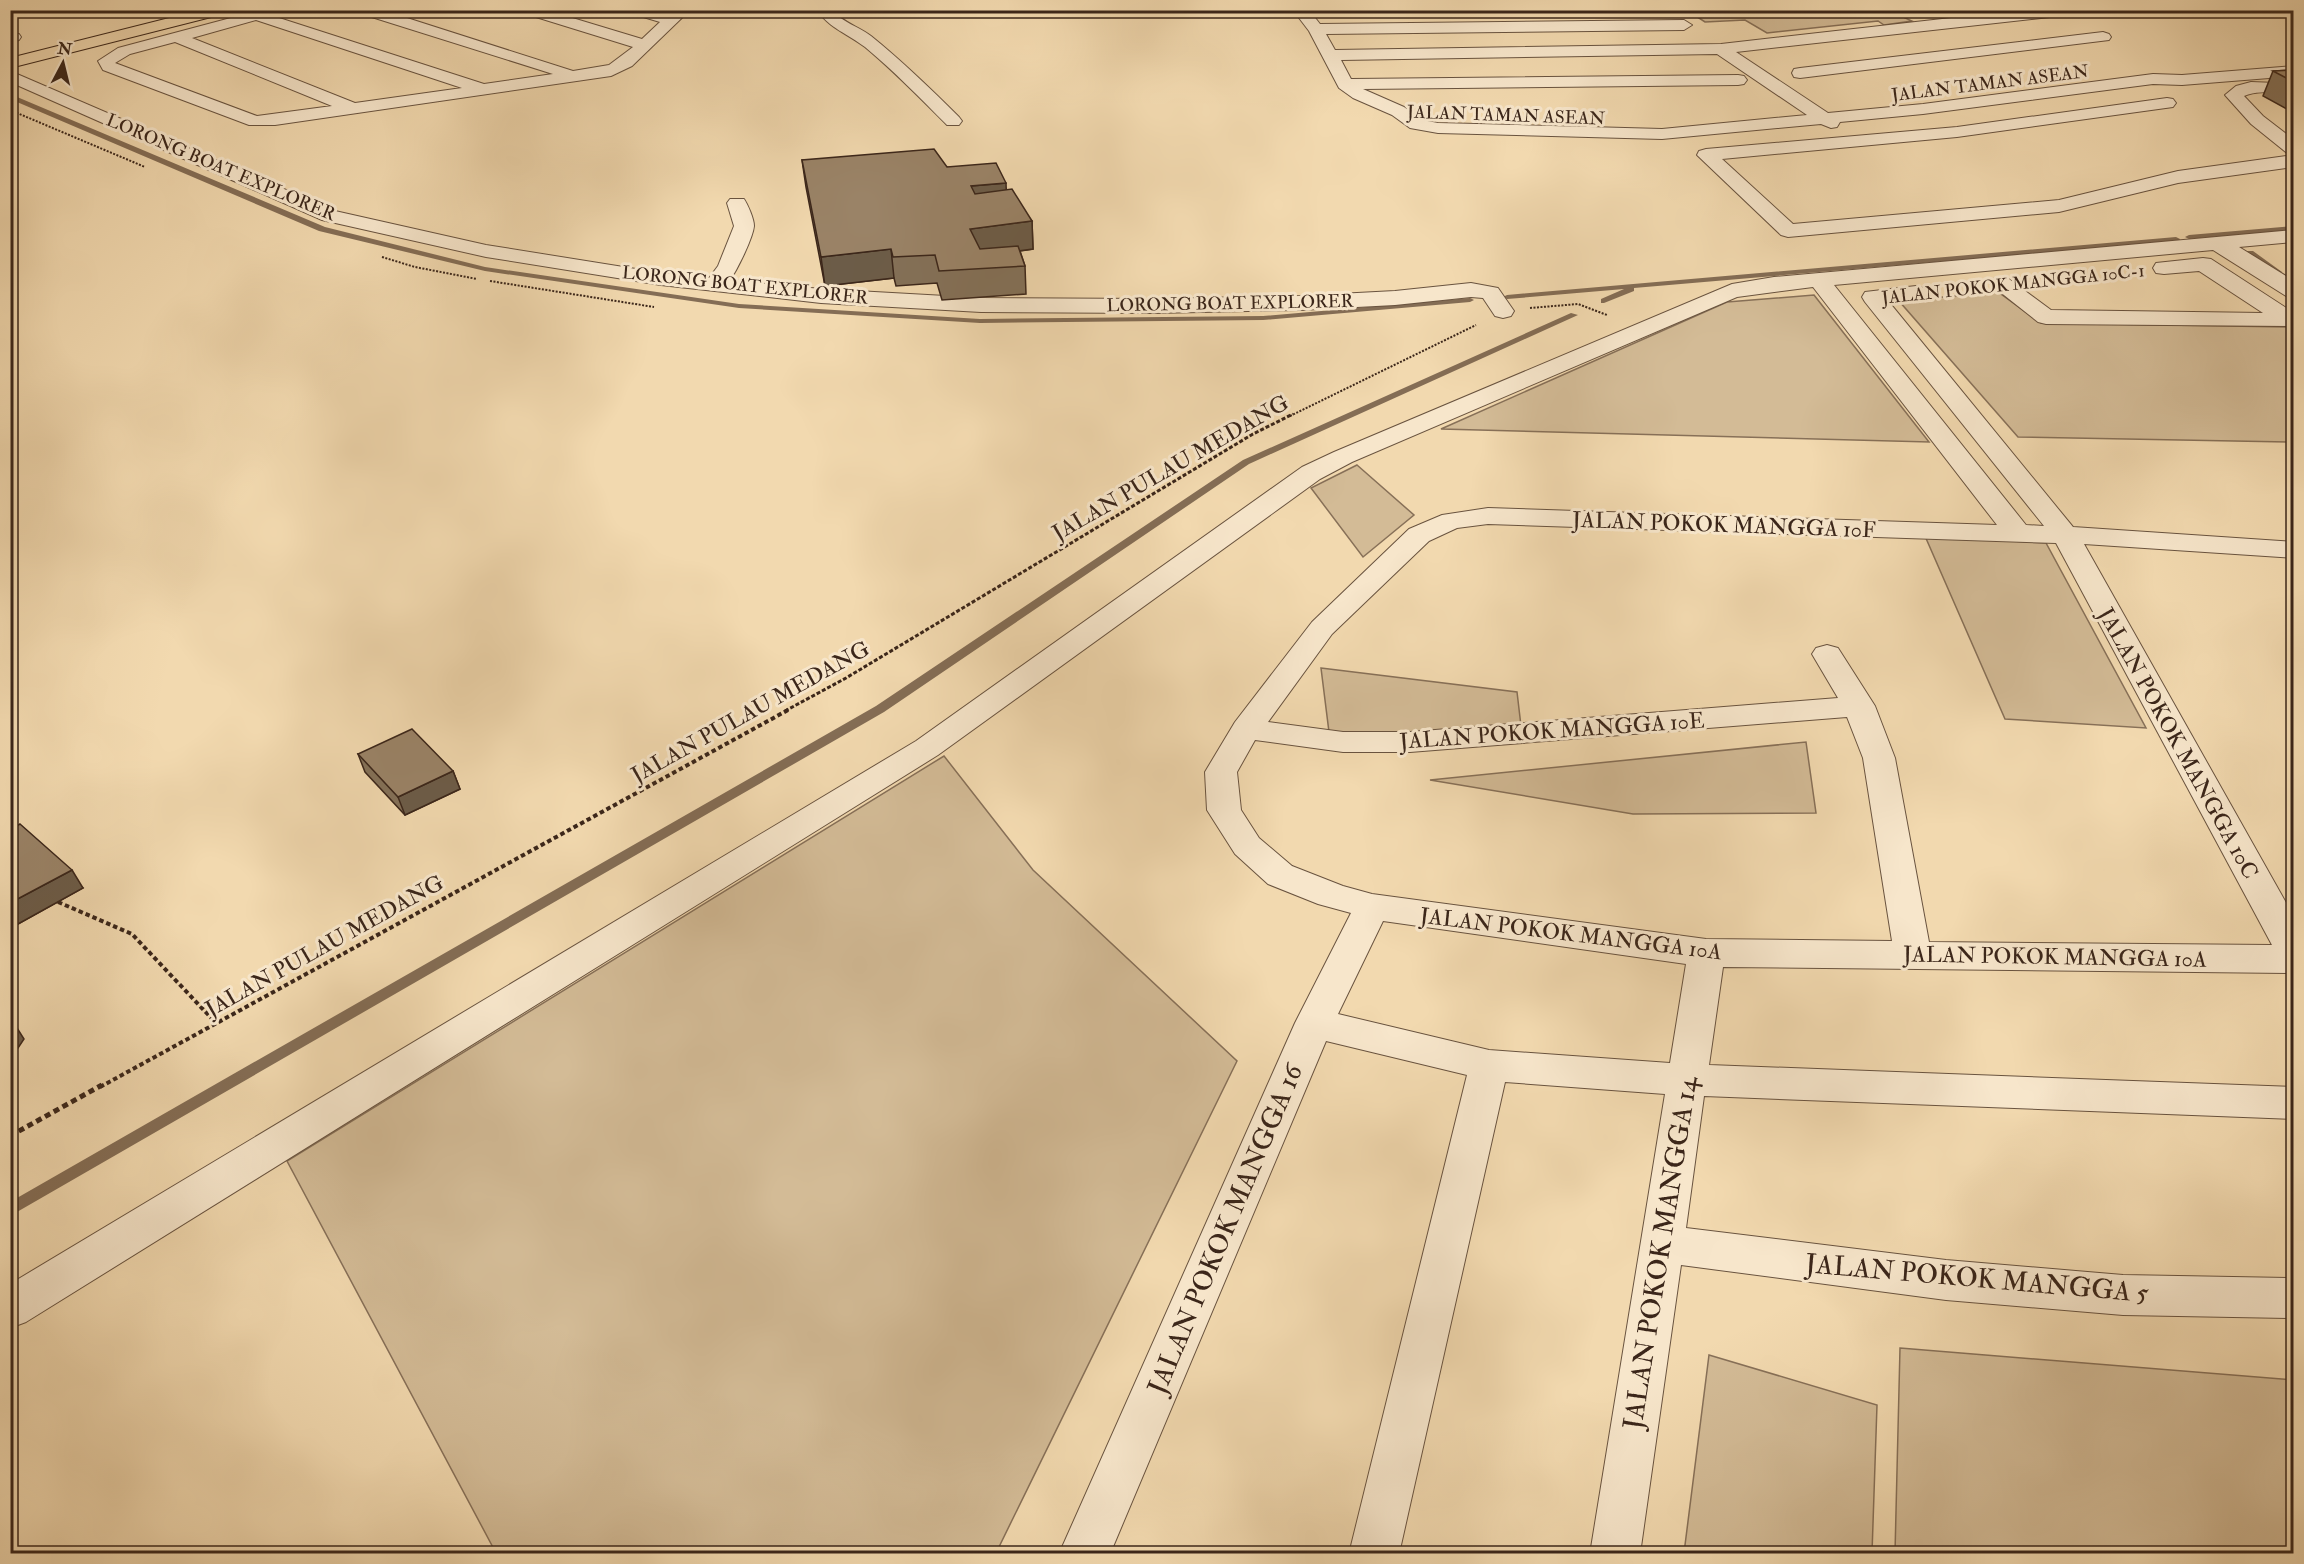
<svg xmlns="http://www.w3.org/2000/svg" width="2304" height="1564" font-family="'IM FELL Double Pica',serif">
<rect width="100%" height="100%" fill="#f2d9af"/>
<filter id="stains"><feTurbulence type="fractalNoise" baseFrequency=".00333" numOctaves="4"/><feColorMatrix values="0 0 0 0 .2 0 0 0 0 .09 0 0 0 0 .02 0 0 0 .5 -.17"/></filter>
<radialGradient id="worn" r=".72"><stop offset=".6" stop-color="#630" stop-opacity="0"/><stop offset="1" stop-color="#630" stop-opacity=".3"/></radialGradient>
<path fill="#d3bb96" stroke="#877058" stroke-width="1.5" d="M 1688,11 L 1890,11 L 1912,21 L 1884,25 L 1878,21 L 1767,33 L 1745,20 L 1705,22 Z
M 1998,292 L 2041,323 L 2293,327 L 2293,442 L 2018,437 L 1899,301 Z
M 1814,295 L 1929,442 L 1441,429 L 1727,302 Z
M 1357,465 L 1414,515 L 1363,557 L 1311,488 Z
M 1925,536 L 2046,543 L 2146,728 L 2005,719 Z
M 1321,668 L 1517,692 L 1521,726 L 1420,743 L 1329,732 Z
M 1806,742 L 1816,813 L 1633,814 L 1430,780 Z
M 944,756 L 1033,870 L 1237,1061 L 996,1553 L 496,1553 L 287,1161 Z
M 1900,1348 L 2293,1380 L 2293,1553 L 1895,1553 Z
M 1709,1355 L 1877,1405 L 1872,1553 L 1684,1553 Z"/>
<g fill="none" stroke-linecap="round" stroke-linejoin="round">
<path fill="#846d55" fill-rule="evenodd" d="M 10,94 L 325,227 L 485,267 L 739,304 L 980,319 L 1263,316 L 1470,298 L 1474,300 L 1470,302 L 1263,320 L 980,323 L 739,308 L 485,271 L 319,231 L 10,99 Z
M 2294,226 L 2294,230 L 2189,239 L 2185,237 L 2189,235 Z
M 2176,237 L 2180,239 L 2179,241 L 1634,288 L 1634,291 L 1604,303 L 1601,303 L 1601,299 L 1624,289 L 1507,299 L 1503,297 L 1507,295 Z
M 2247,251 L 2253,251 L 2282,272 L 2275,274 L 2247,255 Z
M 1571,313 L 1578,315 L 1249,464 L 884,712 L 10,1216 L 10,1202 L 876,706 L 1243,460 Z"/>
<defs>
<path id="minor" d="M 243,10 L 284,10 L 273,16 L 484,84 L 553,74 L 359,13 L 357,10 L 382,10 L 573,71 L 609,65 L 633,47 L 523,13 L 521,10 L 546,10 L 642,39 L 660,22 L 630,13 L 628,10 L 653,10 L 668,15 L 673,10 L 690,10 L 632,66 L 611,76 L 275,125 L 249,125 L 103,70 L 98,61 L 118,48 L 242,15 ZM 256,20 L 462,88 L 355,103 L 192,38 ZM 175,42 L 332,106 L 257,116 L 115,63 L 130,54 Z
M 817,10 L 832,10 C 843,23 858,26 871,36 C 902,61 931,89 959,117 L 962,121 L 959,125 L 947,125 C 920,98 894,71 865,47 C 848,34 829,28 817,10 Z
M 1293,10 L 1309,10 L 1320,24 L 1684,20 L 1692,25 L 1684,30 L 1326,34 L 1335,50 L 1721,44 L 2022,10 L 2075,10 L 2068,15 L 1736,52 L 1828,113 L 1923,104 L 2153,74 L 2182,75 L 2294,66 L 2294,76 L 2182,85 L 2153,84 L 1923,114 L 1840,122 L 1837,127 L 1831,128 L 1821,124 L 1662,139 L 1438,133 L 1410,128 L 1392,115 L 1353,98 L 1339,88 L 1309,31 ZM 1717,54 L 1807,115 L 1662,129 L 1438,123 L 1422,120 L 1404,107 L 1363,89 L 1738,85 L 1744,84 L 1747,80 L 1744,76 L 1738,75 L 1351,79 L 1341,60 Z
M 2103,32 L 2109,34 L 2111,37 L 2109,40 L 1800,78 L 1794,77 L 1792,73 L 1794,69 L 1800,68 Z
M 10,33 L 19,34 L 21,37 L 19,40 L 10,43 Z
M 10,71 L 335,211 L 486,245 L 661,273 L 709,278 L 718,266 L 734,226 L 727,203 L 730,199 L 744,199 C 748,205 754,219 754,226 C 753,238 737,270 730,280 L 821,289 L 981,298 L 1154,299 L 1300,296 L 1395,291 L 1471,283 L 1498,288 L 1514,311 L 1511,316 L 1503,318 L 1495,316 L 1483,298 L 1471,297 L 1395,305 L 1300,310 L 1154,313 L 981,312 L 821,303 L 661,285 L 486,257 L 322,220 L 10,82 Z
M 2251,82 L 2277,83 L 2280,87 L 2277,91 C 2266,93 2255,91 2244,96 L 2263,116 L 2294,140 L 2294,154 L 2287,153 L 2251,124 L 2225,95 L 2236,86 Z
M 2167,98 L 2173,99 L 2176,103 L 2173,107 L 1957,137 L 1722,159 L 1793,224 L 2059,200 L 2178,171 L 2294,155 L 2294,167 L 2178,183 L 2059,212 L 1788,237 L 1781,235 L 1697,155 L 1699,151 L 1706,149 L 1957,127 Z
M 2294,230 L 2294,242 L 2239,247 L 2294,281 L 2294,297 L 2286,296 L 2213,250 L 1834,285 L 2026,525 L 2044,526 L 1865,302 L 1862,297 L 1865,292 L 1916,286 L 1924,288 L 1927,293 L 1924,298 L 1889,302 L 2073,527 L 2294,542 L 2294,558 L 2084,544 L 2294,917 L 2294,973 L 1723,967 L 1709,1065 L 2294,1087 L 2294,1119 L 1704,1096 L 1686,1228 L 1946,1260 L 2123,1275 L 2294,1278 L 2294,1318 L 2123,1315 L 1946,1300 L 1681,1265 L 1640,1554 L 1590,1554 L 1665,1094 L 1505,1082 L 1399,1554 L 1349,1554 L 1467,1075 L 1326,1041 L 1110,1554 L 1059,1554 L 1295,1023 L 1351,913 L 1318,904 L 1268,884 L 1235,854 L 1207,810 L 1205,772 L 1235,722 L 1312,622 L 1409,529 L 1442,515 L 1488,508 L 1997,525 L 1813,287 L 1737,297 L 1352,462 L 1320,479 L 938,755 L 26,1322 L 10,1328 L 10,1284 L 916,741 L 1302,467 L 1334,452 L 1732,284 L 1774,277 ZM 1488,524 L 2056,543 L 2272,945 L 1929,942 L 1895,758 L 1875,706 L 1838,648 L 1827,645 L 1816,648 L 1812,654 L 1838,698 L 1410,732 L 1343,732 L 1268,722 L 1332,634 L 1429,541 L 1457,528 ZM 1847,717 L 1863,758 L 1892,941 L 1706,939 L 1372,894 L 1343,886 L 1292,866 L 1259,838 L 1241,810 L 1237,772 L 1255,740 L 1343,752 L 1410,752 ZM 1383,921 L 1686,964 L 1670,1063 L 1489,1050 L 1338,1014 Z
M 2203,258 L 2211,259 L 2294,313 L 2294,326 L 2046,324 L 2038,322 L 1990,284 L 1993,279 L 2001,277 L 2009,279 L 2051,310 L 2263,313 L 2199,271 L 2164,274 L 2156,273 L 2153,268 L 2156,263 Z"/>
<path id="major" d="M 201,10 L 229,10 L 227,13 L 10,68 L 10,58 Z"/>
</defs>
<use href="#minor" stroke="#69533f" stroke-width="2"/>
<use href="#major" stroke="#3b261a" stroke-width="2"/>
<path stroke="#3b261a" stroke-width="2" stroke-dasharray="2 1.5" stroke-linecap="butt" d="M 10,110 L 145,167
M 382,257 L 415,267 L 477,279
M 490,281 L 654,307
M 1530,308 L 1578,304 L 1607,315
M 1290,416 L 1476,325"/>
<path stroke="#3b261a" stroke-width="3" stroke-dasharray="4 2" stroke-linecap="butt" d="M 785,711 L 846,678 L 1253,434 L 1293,414"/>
<path stroke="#3b261a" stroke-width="4" stroke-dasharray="4.5 3" stroke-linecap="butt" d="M 58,902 L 132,934 L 216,1023
M 100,1087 L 788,710"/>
<path stroke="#3b261a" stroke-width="5" stroke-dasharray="6 4" stroke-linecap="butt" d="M 10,1136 L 102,1085"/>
<use href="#minor" fill="#f7e6cb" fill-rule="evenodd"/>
<use href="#major" fill="#f2d9af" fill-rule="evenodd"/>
</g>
<path fill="#847159" stroke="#3b261a" stroke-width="1.5" d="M 2294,70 L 2294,113 L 2263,96 L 2273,71 Z
M 802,160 L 947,167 L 1006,189 L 1032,221 L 1033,249 L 1020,251 L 1025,266 L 1026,294 L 942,300 L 937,283 L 896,286 L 894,278 L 825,286 L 806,187 Z
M 358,754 L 453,771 L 460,789 L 405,815 L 365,772 Z
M 10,830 L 83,888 L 18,924 L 10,916 Z"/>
<path fill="#6c5c48" stroke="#3b261a" stroke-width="1.5" d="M 1006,183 L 1007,210 L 973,214 L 971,186 Z
M 1032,221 L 1033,249 L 973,257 L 970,229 Z
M 891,249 L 894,278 L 825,286 L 821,257 Z
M 453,771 L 460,789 L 405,815 L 398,797 Z
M 72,870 L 83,888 L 18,924 L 10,912 L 10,903 Z
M 12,1020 L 24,1039 L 10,1060 L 10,1022 Z"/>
<path fill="#9a8367" stroke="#3b261a" stroke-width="1.5" d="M 2294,70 L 2294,82 L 2273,71 Z
M 934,149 L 947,167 L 996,163 L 1006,183 L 971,186 L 975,194 L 1012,189 L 1032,221 L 970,229 L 980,249 L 1018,246 L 1025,266 L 939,271 L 935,255 L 893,257 L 891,249 L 821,257 L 802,160 Z
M 412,729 L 453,771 L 398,797 L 358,754 Z
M 20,824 L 72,870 L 10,903 L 10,830 Z"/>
<g text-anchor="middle" stroke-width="6" stroke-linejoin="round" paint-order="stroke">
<g font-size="18" fill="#3b261a" stroke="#f7e6cb">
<text transform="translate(1990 83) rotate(-7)" y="6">JALAN TAMAN ASEAN</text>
<text transform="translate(1506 115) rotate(2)" y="6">JALAN TAMAN ASEAN</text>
<text transform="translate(221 167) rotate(23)" y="6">LORONG BOAT EXPLORER</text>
<text transform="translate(2013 284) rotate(-6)" y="6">JALAN POKOK MANGGA 10C-1</text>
<text transform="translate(745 285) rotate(6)" y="6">LORONG BOAT EXPLORER</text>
<text transform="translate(1230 303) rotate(-1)" y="6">LORONG BOAT EXPLORER</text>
</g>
<g font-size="22" fill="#3b261a" stroke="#f7e6cb">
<text transform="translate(1170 467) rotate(-30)" y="8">JALAN PULAU MEDANG</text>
<text transform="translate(1724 524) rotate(2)" y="8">JALAN POKOK MANGGA 10F</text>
<text transform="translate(750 711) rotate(-29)" y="8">JALAN PULAU MEDANG</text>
<text transform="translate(1552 730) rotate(-4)" y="8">JALAN POKOK MANGGA 10E</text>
<text transform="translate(2179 743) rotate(61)" y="8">JALAN POKOK MANGGA 10C</text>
<text transform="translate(1571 933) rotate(7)" y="8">JALAN POKOK MANGGA 10A</text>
<text transform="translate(324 945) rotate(-29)" y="8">JALAN PULAU MEDANG</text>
<text transform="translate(2055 956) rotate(1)" y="8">JALAN POKOK MANGGA 10A</text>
</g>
<g font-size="27" fill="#3b261a" stroke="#f7e6cb">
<text transform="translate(1225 1229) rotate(-67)" y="9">JALAN POKOK MANGGA 16</text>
<text transform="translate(1660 1253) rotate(-81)" y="9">JALAN POKOK MANGGA 14</text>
<text transform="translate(1977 1278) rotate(5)" y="9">JALAN POKOK MANGGA 5</text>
</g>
</g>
<rect width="2304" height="1564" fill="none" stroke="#f2d9af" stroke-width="36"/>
<rect x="12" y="12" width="2280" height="1540" fill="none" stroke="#3b261a" stroke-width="3"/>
<rect x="18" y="18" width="2268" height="1528" fill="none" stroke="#3b261a" stroke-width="1.5"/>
<g transform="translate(63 63) rotate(7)" stroke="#f7e6cb" stroke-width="4.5" paint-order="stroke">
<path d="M0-4.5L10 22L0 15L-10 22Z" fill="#3b261a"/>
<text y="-9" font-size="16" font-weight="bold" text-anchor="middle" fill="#3b261a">N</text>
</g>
<rect width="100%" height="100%" filter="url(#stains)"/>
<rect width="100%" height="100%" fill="url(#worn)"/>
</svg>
